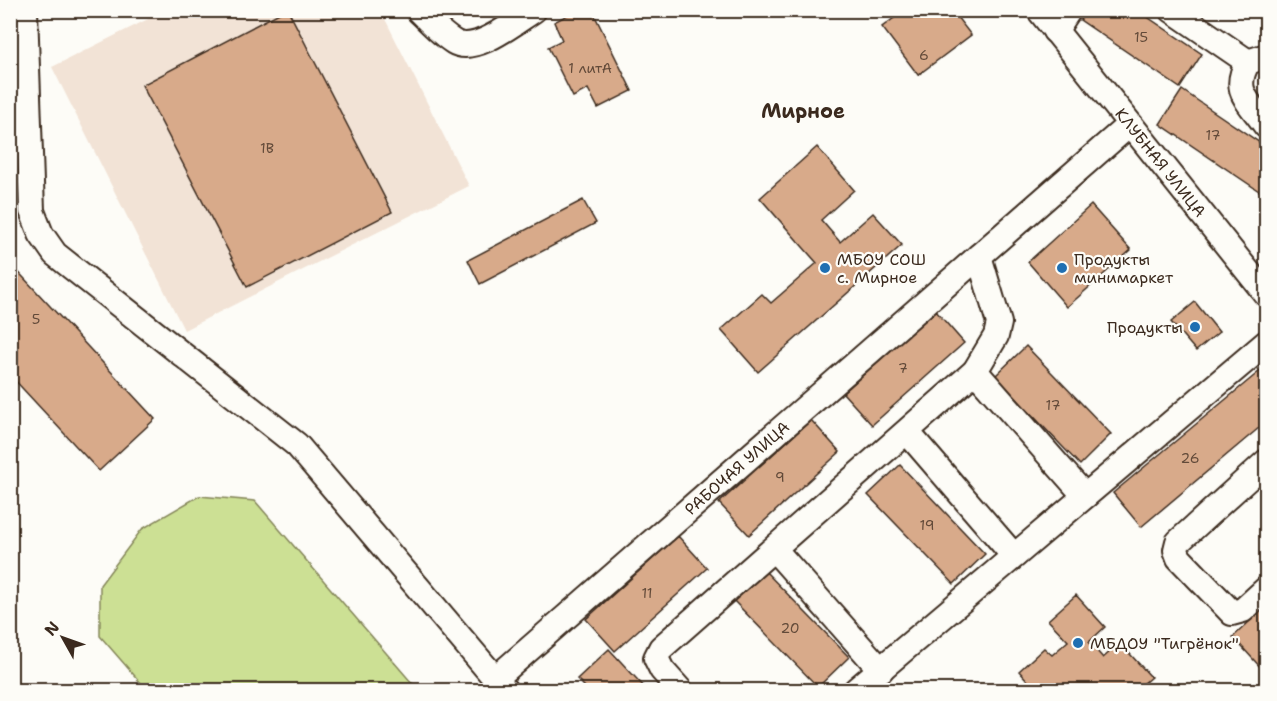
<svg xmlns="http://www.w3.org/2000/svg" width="1277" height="701" font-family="'Shantell Sans',sans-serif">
<rect width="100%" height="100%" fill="#fdfcf7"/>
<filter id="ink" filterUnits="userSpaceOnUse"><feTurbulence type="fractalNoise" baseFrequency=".0167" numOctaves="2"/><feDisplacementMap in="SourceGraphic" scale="12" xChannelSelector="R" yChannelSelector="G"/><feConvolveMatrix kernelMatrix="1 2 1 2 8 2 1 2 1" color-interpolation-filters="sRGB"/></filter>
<g filter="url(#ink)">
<path fill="#f2e3d6" d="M 164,11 L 381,11 L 469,186 L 184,330 L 52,67 Z"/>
<path fill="#cce094" stroke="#848559" stroke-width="1.5" d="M 199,496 L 255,501 L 418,690 L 147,690 L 100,636 L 100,585 L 142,529 Z"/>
<path fill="#d8aa8a" stroke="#3b2a1e" stroke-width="1.5" d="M 285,10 L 288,10 L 392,212 L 247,287 L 142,85 Z
M 577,10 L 592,10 L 632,91 L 598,108 L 588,89 L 573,97 L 548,47 L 562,40 L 554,22 Z
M 905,10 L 956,10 L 953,12 L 971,35 L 918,75 L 882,27 Z
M 1087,10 L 1137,10 L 1202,54 L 1180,88 L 1080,20 Z
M 1182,90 L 1266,147 L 1266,180 L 1259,191 L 1160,124 Z
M 817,147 L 854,190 L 821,220 L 840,242 L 873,213 L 902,245 L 758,372 L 721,330 L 762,294 L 771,303 L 817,263 L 760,198 Z
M 583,200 L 596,223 L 480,284 L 468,260 Z
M 1091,205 L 1131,250 L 1067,307 L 1028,262 Z
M 10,263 L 155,419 L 99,471 L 10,375 Z
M 1195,302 L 1219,332 L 1196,351 L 1171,322 Z
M 935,310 L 964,343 L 872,425 L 843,393 Z
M 1026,346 L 1111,434 L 1080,465 L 995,376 Z
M 1266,366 L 1266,422 L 1141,527 L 1113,493 Z
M 811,420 L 840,452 L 749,535 L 719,503 Z
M 900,465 L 985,554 L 954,584 L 868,495 Z
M 678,536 L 707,568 L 615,651 L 586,619 Z
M 763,569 L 849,657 L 818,687 L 732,599 Z
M 1076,595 L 1105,627 L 1089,642 L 1103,658 L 1120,643 L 1151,677 L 1136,690 L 1036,690 L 1019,671 L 1044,648 L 1052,655 L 1068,641 L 1048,620 Z
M 1266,606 L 1266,665 L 1262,669 L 1233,637 Z
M 609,649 L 647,690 L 588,690 L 577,679 Z"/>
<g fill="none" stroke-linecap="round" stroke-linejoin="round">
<defs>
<g id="minor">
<path d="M 25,10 L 32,211 L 41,234 L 55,254 L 297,445 L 505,690"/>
<path d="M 418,10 C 429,21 441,34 454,42 C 475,55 515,22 534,10"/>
<path id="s1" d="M 1039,10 L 1266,294"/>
<path d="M 1172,10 L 1248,62"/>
<path d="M 1055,31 L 1069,10"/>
<path d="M 1266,56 L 1248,62 C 1231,91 1249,101 1266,126"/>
<path d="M 975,371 L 1085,496"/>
<path d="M 908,433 L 1014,556"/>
<path d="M 1266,462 L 1178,542 L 1176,550 L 1179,558 L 1232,613 L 1243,610 L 1266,589"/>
<path d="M 775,550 L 881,670"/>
<path id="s2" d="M 495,679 L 1129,125"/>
<path d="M 680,690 L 662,670 L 656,658 L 661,648 L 975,371 L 996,336 L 999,323 L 979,256"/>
<path d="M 856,690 L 1266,343"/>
</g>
</defs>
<use href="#minor" stroke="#3b2a1e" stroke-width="28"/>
<use href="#minor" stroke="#fdfcf7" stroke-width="24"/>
</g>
</g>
<g fill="#1f6fb2" stroke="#fdfcf7" stroke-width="2">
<circle cx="825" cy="268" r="6"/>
<circle cx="1062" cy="268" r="6"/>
<circle cx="1195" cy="327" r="6"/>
<circle cx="1078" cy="643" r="6"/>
</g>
<g text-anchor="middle" stroke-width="4.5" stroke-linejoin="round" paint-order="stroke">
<g font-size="14" fill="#624a39">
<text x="1141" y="42">15</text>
<text x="924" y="60">6</text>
<text x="590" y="73">1 литА</text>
<text x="1213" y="140">17</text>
<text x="267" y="153">1В</text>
<text x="36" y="324">5</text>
<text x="903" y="373">7</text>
<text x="1053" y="410">17</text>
<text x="1190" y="463">26</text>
<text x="780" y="482">9</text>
<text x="927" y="530">19</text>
<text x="647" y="598">11</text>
<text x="790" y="633">20</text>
</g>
<g font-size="16" fill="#3b2a1e" stroke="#fdfcf7">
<text dy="6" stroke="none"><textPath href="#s1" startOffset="195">КЛУБНАЯ УЛИЦА</textPath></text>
<text dy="6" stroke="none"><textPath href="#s2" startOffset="321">РАБОЧАЯ УЛИЦА</textPath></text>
</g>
<g font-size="16" fill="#3b2a1e" stroke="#fdfcf7" text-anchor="start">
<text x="837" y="265">МБОУ СОШ<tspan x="837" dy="18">с. Мирное</tspan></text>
<text x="1074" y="265">Продукты<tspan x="1074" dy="18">минимаркет</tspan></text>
<text x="1183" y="333" text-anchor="end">Продукты</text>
<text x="1090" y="649">МБДОУ "Тигрёнок"</text>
</g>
<g font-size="20" font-weight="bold" fill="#3b2a1e" stroke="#fdfcf7">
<text x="803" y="118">Мирное</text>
</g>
</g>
<rect width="1277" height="701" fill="none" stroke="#fdfcf7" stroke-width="36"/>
<rect x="18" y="18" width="1241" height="665" fill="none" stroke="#3b2a1e" stroke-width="2" filter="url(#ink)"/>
<g transform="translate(63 638) rotate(310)" stroke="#fdfcf7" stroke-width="4.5" paint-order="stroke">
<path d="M0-4.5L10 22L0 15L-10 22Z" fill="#3b2a1e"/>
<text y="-9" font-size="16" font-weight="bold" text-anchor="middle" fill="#3b2a1e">N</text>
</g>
</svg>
